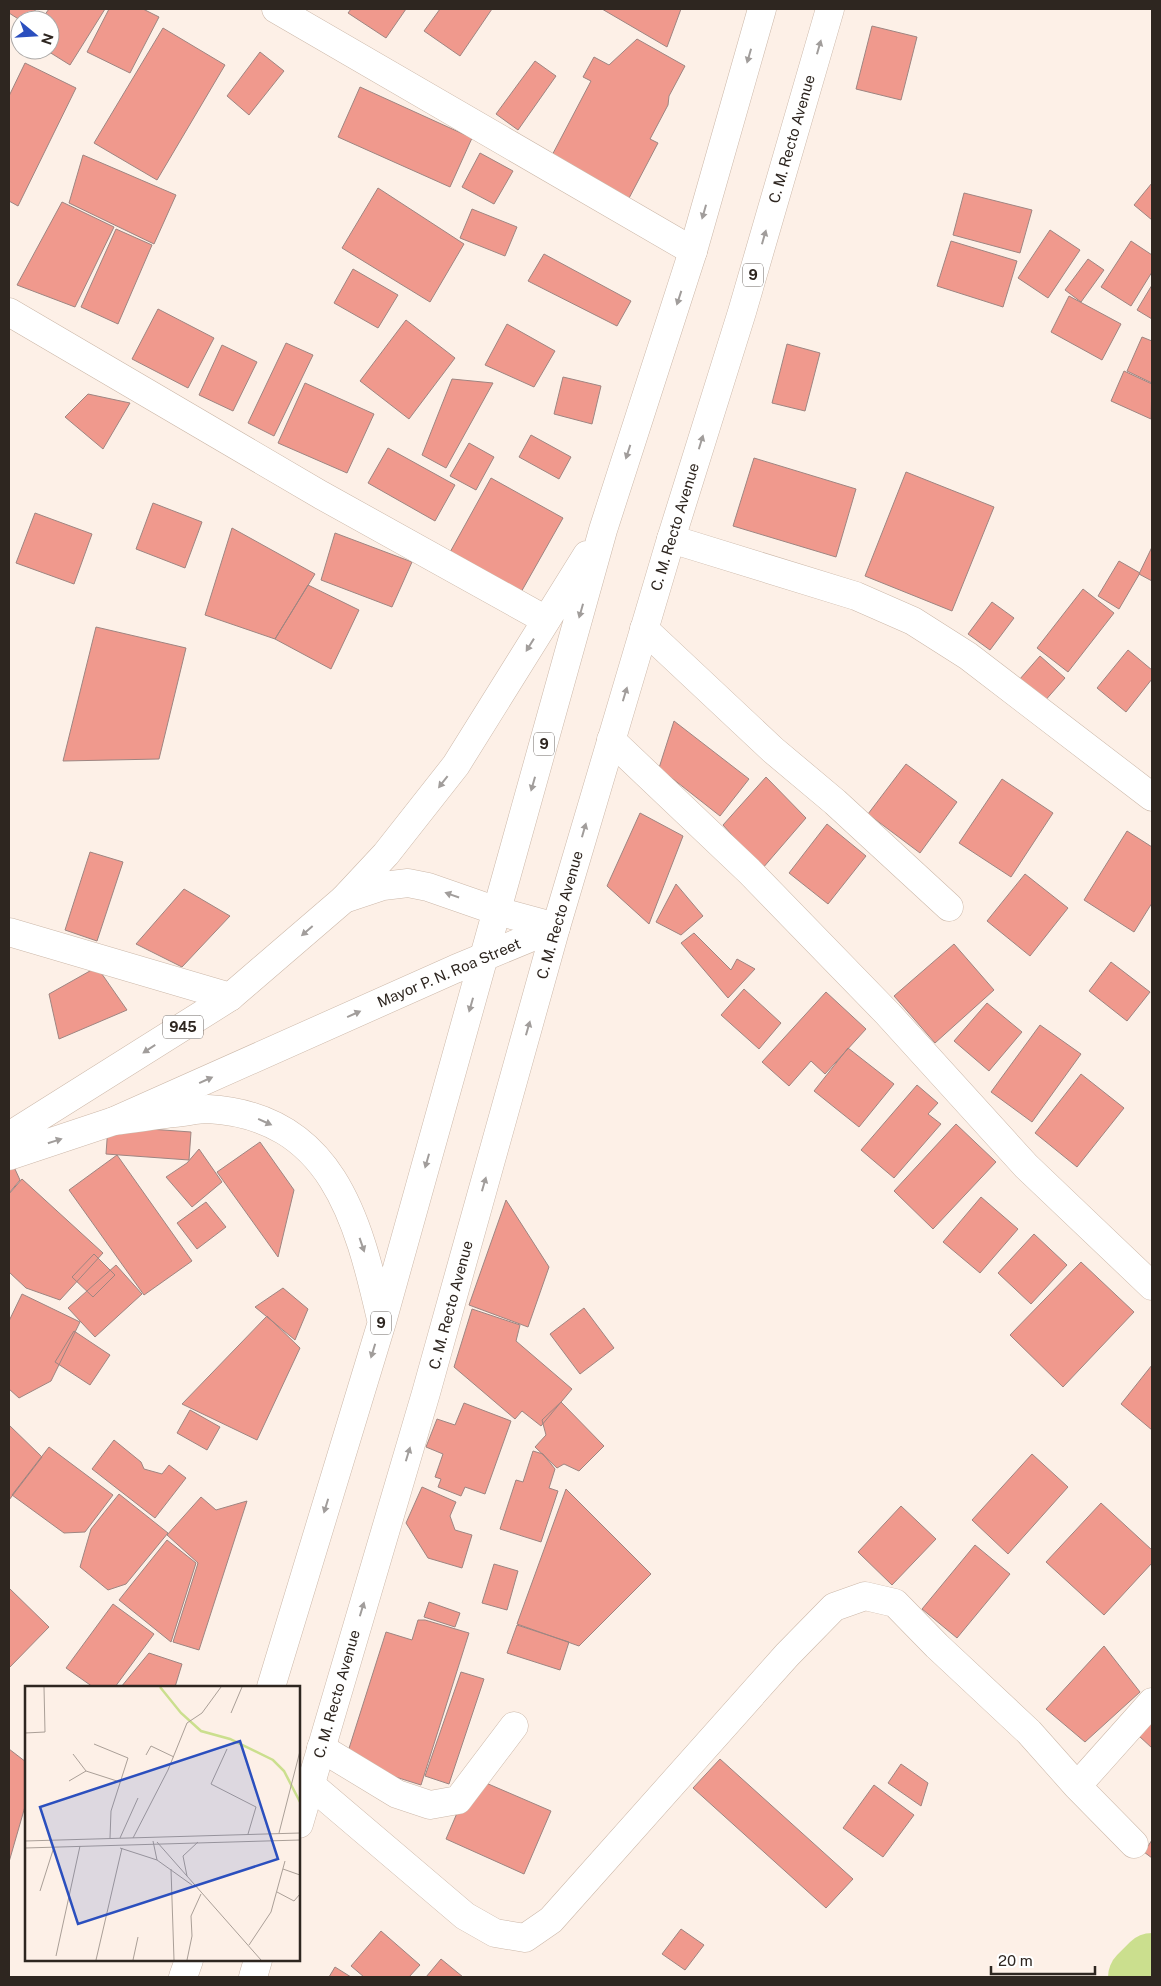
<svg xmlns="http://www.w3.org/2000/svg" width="1161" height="1986" font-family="'Public Sans',sans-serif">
<rect width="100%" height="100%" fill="#fdf0e7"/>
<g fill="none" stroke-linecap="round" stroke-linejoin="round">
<path stroke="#cbdf8e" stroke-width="62" d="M 1139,1977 L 1152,1964"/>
</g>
<path fill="#f0998d" stroke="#9e8581" d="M 9,9 L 36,9 L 29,20 L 20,20 L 9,13 Z
M 49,9 L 105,9 L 70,65 L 46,50 L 50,50 L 50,20 L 41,20 Z
M 109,9 L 143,9 L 159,17 L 130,73 L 87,52 Z
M 351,9 L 406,9 L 386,38 L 348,13 Z
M 440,9 L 492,9 L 460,56 L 424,31 Z
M 602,9 L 681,9 L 667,47 Z
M 872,26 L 917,37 L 901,100 L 856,89 Z
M 163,28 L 225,65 L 157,180 L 94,143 Z
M 637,39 L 685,66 L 669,96 L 668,105 L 650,139 L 658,143 L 627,202 L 549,161 L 591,81 L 583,77 L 594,57 L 609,65 Z
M 260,52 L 284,71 L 249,115 L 227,96 Z
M 535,61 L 556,76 L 518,130 L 496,114 Z
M 25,63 L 76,88 L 18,206 L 9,201 L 9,96 Z
M 360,87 L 472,138 L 450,187 L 338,137 Z
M 480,153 L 513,171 L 494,204 L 462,187 Z
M 83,155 L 176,195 L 154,244 L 69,203 Z
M 1152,183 L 1152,220 L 1134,205 Z
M 378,188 L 464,244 L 430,302 L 342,248 Z
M 964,193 L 1032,210 L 1020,253 L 953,235 Z
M 62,202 L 114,227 L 75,307 L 17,285 Z
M 472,209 L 517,227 L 505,256 L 460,238 Z
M 116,229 L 152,245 L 118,324 L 81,307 Z
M 1050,230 L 1080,250 L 1048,298 L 1018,278 Z
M 951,241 L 1017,261 L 1003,307 L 937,286 Z
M 1131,241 L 1152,255 L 1152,272 L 1131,306 L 1101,287 Z
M 544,254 L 631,301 L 617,326 L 528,281 Z
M 1088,259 L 1104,270 L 1081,302 L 1065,290 Z
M 353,269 L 398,295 L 378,328 L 334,303 Z
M 1152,285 L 1152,319 L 1137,310 Z
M 1069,296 L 1121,324 L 1102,360 L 1051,332 Z
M 158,309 L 214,338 L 188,388 L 132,359 Z
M 406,320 L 455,358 L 409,419 L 360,381 Z
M 507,324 L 555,351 L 534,387 L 485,365 Z
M 1142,337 L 1152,341 L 1152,383 L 1127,371 Z
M 286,343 L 313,355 L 274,436 L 248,423 Z
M 787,344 L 820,353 L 805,411 L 772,403 Z
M 222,345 L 257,362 L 233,411 L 199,395 Z
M 1124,371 L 1152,384 L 1151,419 L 1111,401 Z
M 563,377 L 601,386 L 592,424 L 554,414 Z
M 452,379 L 493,383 L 446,468 L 422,455 Z
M 305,383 L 374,414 L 347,473 L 278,443 Z
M 88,394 L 130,403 L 103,449 L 65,417 Z
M 531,435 L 571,457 L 559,479 L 519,457 Z
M 469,443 L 494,457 L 476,490 L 450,476 Z
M 388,448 L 455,485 L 435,521 L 368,483 Z
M 754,458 L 856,489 L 836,557 L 733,526 Z
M 906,472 L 994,507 L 952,611 L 865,576 Z
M 491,478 L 563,518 L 520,594 L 449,554 Z
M 153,503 L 202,522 L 185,568 L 136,549 Z
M 35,513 L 92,534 L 74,584 L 16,563 Z
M 232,528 L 315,574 L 275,639 L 205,615 Z
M 335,533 L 412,562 L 392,607 L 321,580 Z
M 1152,547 L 1152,581 L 1139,574 Z
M 1119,561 L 1140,573 L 1119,609 L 1098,596 Z
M 308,585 L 359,610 L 331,669 L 275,639 Z
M 1083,589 L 1114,613 L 1068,672 L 1037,648 Z
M 992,602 L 1014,618 L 990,650 L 968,634 Z
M 96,627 L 186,648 L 159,759 L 63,761 Z
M 1128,650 L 1152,670 L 1152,679 L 1126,712 L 1097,688 Z
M 1040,656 L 1065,678 L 1043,703 L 1019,680 Z
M 674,721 L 749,779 L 720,816 L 659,768 Z
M 906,764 L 957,802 L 920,853 L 868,814 Z
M 766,777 L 806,818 L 762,869 L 723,825 Z
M 1002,779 L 1053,813 L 1011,877 L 959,843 Z
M 640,813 L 683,836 L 649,924 L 607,886 Z
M 827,824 L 866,856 L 828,904 L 789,873 Z
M 1127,831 L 1152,847 L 1152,903 L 1134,932 L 1084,900 Z
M 90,852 L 123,862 L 97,941 L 65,930 Z
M 1025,874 L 1068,908 L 1030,956 L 987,921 Z
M 676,884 L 703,916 L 681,935 L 656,922 Z
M 184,889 L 230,916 L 182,967 L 136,944 Z
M 694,933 L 731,970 L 737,959 L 755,969 L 728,998 L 681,943 Z
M 954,944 L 994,990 L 935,1043 L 894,996 Z
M 1111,962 L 1150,992 L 1127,1021 L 1089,991 Z
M 97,967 L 127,1010 L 59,1039 L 49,994 Z
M 744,989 L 781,1023 L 759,1049 L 721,1015 Z
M 826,992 L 866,1029 L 825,1074 L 811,1061 L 789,1086 L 762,1062 Z
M 987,1003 L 1022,1032 L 989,1071 L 954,1041 Z
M 1040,1025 L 1081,1054 L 1032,1122 L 991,1092 Z
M 848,1048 L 894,1084 L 859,1127 L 814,1091 Z
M 1081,1074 L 1124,1108 L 1077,1167 L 1035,1133 Z
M 917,1085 L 938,1103 L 928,1114 L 941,1124 L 894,1178 L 861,1150 Z
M 956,1124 L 996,1162 L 933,1229 L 894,1191 Z
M 108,1126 L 191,1132 L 189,1160 L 106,1154 Z
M 260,1142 L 294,1190 L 278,1257 L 217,1172 Z
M 199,1149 L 222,1182 L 192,1207 L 166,1177 L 187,1163 Z
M 117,1155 L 192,1261 L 144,1295 L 69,1190 Z
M 14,1167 L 20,1180 L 9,1193 L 9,1169 Z
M 22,1179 L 103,1253 L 60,1300 L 26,1288 L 9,1272 L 9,1194 Z
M 981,1197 L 1018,1229 L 980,1273 L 943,1242 Z
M 506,1200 L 549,1267 L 528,1327 L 469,1305 Z
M 206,1202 L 226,1227 L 197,1249 L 177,1223 Z
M 1034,1234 L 1067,1265 L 1031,1304 L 998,1273 Z
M 94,1254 L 115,1275 L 93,1297 L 72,1277 Z
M 1081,1262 L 1134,1312 L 1063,1387 L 1010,1335 Z
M 116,1265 L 142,1294 L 95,1337 L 68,1308 Z
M 283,1288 L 308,1309 L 295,1340 L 255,1307 Z
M 22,1294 L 80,1322 L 51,1381 L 19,1398 L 9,1389 L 9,1321 Z
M 584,1308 L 614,1348 L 580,1374 L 550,1334 Z
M 472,1309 L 520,1325 L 516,1341 L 572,1389 L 541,1426 L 522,1411 L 515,1419 L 454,1367 Z
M 267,1316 L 300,1348 L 257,1440 L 182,1404 Z
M 74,1331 L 110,1355 L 90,1385 L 55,1362 Z
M 1152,1365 L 1152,1430 L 1121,1404 Z
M 561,1402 L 604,1446 L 579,1471 L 564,1464 L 557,1468 L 535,1447 L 546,1435 L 542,1420 Z
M 464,1403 L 511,1421 L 485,1494 L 465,1487 L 461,1496 L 438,1487 L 441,1479 L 435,1477 L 443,1454 L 426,1447 L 437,1419 L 455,1425 Z
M 190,1410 L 220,1427 L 207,1450 L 177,1433 Z
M 9,1425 L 42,1457 L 9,1500 Z
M 114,1440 L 141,1462 L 144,1469 L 162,1474 L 169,1465 L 186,1478 L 155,1518 L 92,1469 Z
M 49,1447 L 113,1495 L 85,1532 L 64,1533 L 12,1495 Z
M 533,1451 L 543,1454 L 555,1469 L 549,1488 L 558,1491 L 541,1542 L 500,1529 L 516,1480 L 523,1482 Z
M 1032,1454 L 1068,1487 L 1008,1554 L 972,1520 Z
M 422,1487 L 456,1502 L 450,1516 L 455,1530 L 472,1535 L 462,1568 L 428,1558 L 406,1523 Z
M 566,1489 L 651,1574 L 579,1646 L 517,1624 Z
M 119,1494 L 168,1533 L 126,1584 L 108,1590 L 80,1567 L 91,1529 Z
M 201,1497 L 216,1510 L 247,1501 L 199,1650 L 173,1642 L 198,1563 L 167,1535 Z
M 1101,1503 L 1152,1550 L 1152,1563 L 1104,1615 L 1046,1562 Z
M 901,1506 L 936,1539 L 892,1585 L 858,1552 Z
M 167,1540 L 196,1563 L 171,1642 L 119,1600 Z
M 975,1545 L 1010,1574 L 957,1638 L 922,1609 Z
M 494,1564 L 518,1571 L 507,1610 L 482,1603 Z
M 9,1588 L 49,1627 L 9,1668 Z
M 429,1602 L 460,1613 L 455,1627 L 424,1617 Z
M 113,1604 L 154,1634 L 115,1687 L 93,1687 L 66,1668 Z
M 418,1620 L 425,1620 L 469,1633 L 421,1785 L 345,1761 L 386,1632 L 412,1640 Z
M 517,1625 L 569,1642 L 560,1670 L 507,1653 Z
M 1104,1646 L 1140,1692 L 1085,1742 L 1046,1709 Z
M 149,1653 L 182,1664 L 175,1687 L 121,1687 Z
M 461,1672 L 484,1679 L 449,1784 L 425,1776 Z
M 1152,1720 L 1152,1748 L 1139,1736 Z
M 9,1749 L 26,1762 L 26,1803 L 9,1862 Z
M 720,1759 L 853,1879 L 826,1908 L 693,1788 Z
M 901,1764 L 928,1783 L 921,1806 L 888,1783 Z
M 486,1783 L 551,1811 L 524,1874 L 446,1839 L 460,1806 Z
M 874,1785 L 914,1815 L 883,1857 L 843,1828 Z
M 1152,1840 L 1152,1858 L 1144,1852 Z
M 681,1929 L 704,1945 L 685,1970 L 662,1954 Z
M 381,1931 L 420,1965 L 409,1977 L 364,1977 L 351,1966 Z
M 441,1959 L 463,1977 L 426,1977 Z
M 335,1967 L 351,1977 L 329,1977 Z"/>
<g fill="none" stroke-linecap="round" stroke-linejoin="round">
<defs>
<path id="minor" d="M 276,9 L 693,251
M 9,312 L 321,495 L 546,620
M 671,539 L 856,596 L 913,621 L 968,656 L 1152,797
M 644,629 L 773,750 L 835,802 L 949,907
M 611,740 L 749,871 L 888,1014 L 1026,1166 L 1152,1286
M 9,932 L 230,997
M 321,1748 L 397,1794 L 430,1805 L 458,1800 L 514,1726
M 311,1785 L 465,1916 L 495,1933 L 525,1938 L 551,1920 L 787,1655 L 834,1607 L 865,1596 L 895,1603 L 937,1646 L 1029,1732 L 1077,1786 L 1134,1844
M 1077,1786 L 1152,1702"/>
<path id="major" d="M 9,1136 L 230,997 L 344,899 L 383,886 L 408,883 L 428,887 L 497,911 L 556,927
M 9,1156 L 114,1121 L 455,969 L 556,927"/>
<path id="highway" d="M 344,899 L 386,854 L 456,765 L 587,555
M 114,1121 C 134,1118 154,1116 174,1113 C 186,1112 197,1109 208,1109 C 332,1116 358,1219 381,1319
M 271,1687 L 382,1322 L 603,530 L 693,251 L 762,9
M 299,1824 L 426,1393 L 556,927 L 671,539 L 742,312 L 830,9
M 183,1977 L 189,1960
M 253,1977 L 258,1960"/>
</defs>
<use href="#minor" stroke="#ccb8a9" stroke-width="29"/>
<use href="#major" stroke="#ccb8a9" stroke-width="29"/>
<use href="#highway" stroke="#ccb8a9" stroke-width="29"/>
<use href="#minor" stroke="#fff" stroke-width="28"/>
<use href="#major" stroke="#fff" stroke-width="28"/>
<use href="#highway" stroke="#fff" stroke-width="28"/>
</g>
<defs><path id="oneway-solid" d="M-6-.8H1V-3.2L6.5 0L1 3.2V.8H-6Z" transform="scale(1.25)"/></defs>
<g fill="#a19d9b">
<use href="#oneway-solid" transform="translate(819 47) rotate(-74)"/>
<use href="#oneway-solid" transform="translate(749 56) rotate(106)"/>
<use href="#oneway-solid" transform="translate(704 212) rotate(106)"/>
<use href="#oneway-solid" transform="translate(764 237) rotate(-74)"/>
<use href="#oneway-solid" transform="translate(679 298) rotate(108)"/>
<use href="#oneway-solid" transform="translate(701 442) rotate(-73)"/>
<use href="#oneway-solid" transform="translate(628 452) rotate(108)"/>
<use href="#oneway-solid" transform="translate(581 611) rotate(106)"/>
<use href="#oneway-solid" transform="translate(530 645) rotate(122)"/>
<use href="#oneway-solid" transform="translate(625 694) rotate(-73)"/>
<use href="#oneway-solid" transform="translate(443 782) rotate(128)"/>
<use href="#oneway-solid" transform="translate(533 784) rotate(106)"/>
<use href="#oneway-solid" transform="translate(584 830) rotate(-74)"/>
<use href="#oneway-solid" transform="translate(452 895) rotate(-161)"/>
<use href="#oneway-solid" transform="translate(307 931) rotate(139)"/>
<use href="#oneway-solid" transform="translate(471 1005) rotate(106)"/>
<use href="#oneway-solid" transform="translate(354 1014) rotate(-24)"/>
<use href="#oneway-solid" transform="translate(528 1028) rotate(-74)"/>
<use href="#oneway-solid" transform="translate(149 1049) rotate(147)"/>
<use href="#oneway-solid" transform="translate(206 1080) rotate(-24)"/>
<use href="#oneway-solid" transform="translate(265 1122) rotate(24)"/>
<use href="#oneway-solid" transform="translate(55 1141) rotate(-18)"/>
<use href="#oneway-solid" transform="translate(427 1161) rotate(106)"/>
<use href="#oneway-solid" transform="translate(484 1184) rotate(-74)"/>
<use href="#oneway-solid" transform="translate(362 1245) rotate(71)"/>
<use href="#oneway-solid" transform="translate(373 1351) rotate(107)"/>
<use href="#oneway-solid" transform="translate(408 1454) rotate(-73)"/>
<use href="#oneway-solid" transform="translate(326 1506) rotate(107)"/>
<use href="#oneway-solid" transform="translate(362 1609) rotate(-73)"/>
</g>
<g text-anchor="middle" stroke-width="4.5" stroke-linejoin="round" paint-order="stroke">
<g fill="#fff" stroke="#6d6763" stroke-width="1">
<rect x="743" y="263.5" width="20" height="23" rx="4"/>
<rect x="534" y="732.5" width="20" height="23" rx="4"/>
<rect x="163" y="1015.5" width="40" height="23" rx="4"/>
<rect x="371" y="1311.5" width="20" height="23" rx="4"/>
</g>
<g font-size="14" font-weight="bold" fill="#2e2620">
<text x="753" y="280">9</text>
<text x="544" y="749">9</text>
<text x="183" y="1032">945</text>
<text x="381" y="1328">9</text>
</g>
<g font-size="15" fill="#2e2620" stroke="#fff">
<text transform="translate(792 139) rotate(-74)" y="5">C. M. Recto Avenue</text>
<text transform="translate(675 527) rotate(-73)" y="5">C. M. Recto Avenue</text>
<text transform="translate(560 915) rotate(-74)" y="5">C. M. Recto Avenue</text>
<text transform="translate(449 973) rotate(-23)" y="5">Mayor P. N. Roa Street</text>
<text transform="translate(451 1305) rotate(-75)" y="5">C. M. Recto Avenue</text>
<text transform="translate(337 1694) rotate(-74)" y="5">C. M. Recto Avenue</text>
</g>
</g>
<g transform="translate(25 1686)">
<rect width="275" height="275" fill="#fdf0e7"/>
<path fill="none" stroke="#cbdf8e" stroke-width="2.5" d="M 135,1 L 156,27 L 176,45 L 205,53 L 248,74 L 259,85 L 275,116"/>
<path fill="none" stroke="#aa9f97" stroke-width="1" d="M 206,27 L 217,1M 0,47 L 20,46 L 19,1M 69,58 L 103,72 L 86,125 L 85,152M 202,63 L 186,98 L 231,121 L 223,148M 48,68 L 61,85 L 95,96M 121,69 L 126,60 L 149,71M 44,95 L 61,85M 254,147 L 275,65M 95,152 L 113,112M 108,152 L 143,84 L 162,37 L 177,27 L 196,1M 0,155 L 275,147M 128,155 L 132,174 L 167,199M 132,156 L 236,274M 0,162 L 275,154M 95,162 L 132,174M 146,183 L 149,274M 258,183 L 275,189M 162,190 L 158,170 L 173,156M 15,205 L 29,161M 252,206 L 269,215 L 275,208M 224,259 L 246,226 L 260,175M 31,270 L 55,160M 71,274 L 97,162M 108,274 L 113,251M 162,274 L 167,250 L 166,230 L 176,208"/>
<path fill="#2b4fbe" fill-opacity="0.15" stroke="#2b4fbe" stroke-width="2.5" d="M 215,55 L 253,173 L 53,238 L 15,121 Z"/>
<rect width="275" height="275" fill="none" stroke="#2e2620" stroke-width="2.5"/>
</g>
<rect width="1161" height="1986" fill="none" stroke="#2e2620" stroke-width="20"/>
<g transform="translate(35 35) rotate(108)"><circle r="24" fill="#ffffff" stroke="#aba8a6"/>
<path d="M0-4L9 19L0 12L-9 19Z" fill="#2b4fbe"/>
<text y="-8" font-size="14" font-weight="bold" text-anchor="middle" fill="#2e2620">N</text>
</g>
<path d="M991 1966v8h104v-8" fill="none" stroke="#2e2620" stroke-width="2.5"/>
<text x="998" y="1966" font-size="15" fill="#2e2620" stroke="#ffffff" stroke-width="4" paint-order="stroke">20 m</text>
</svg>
